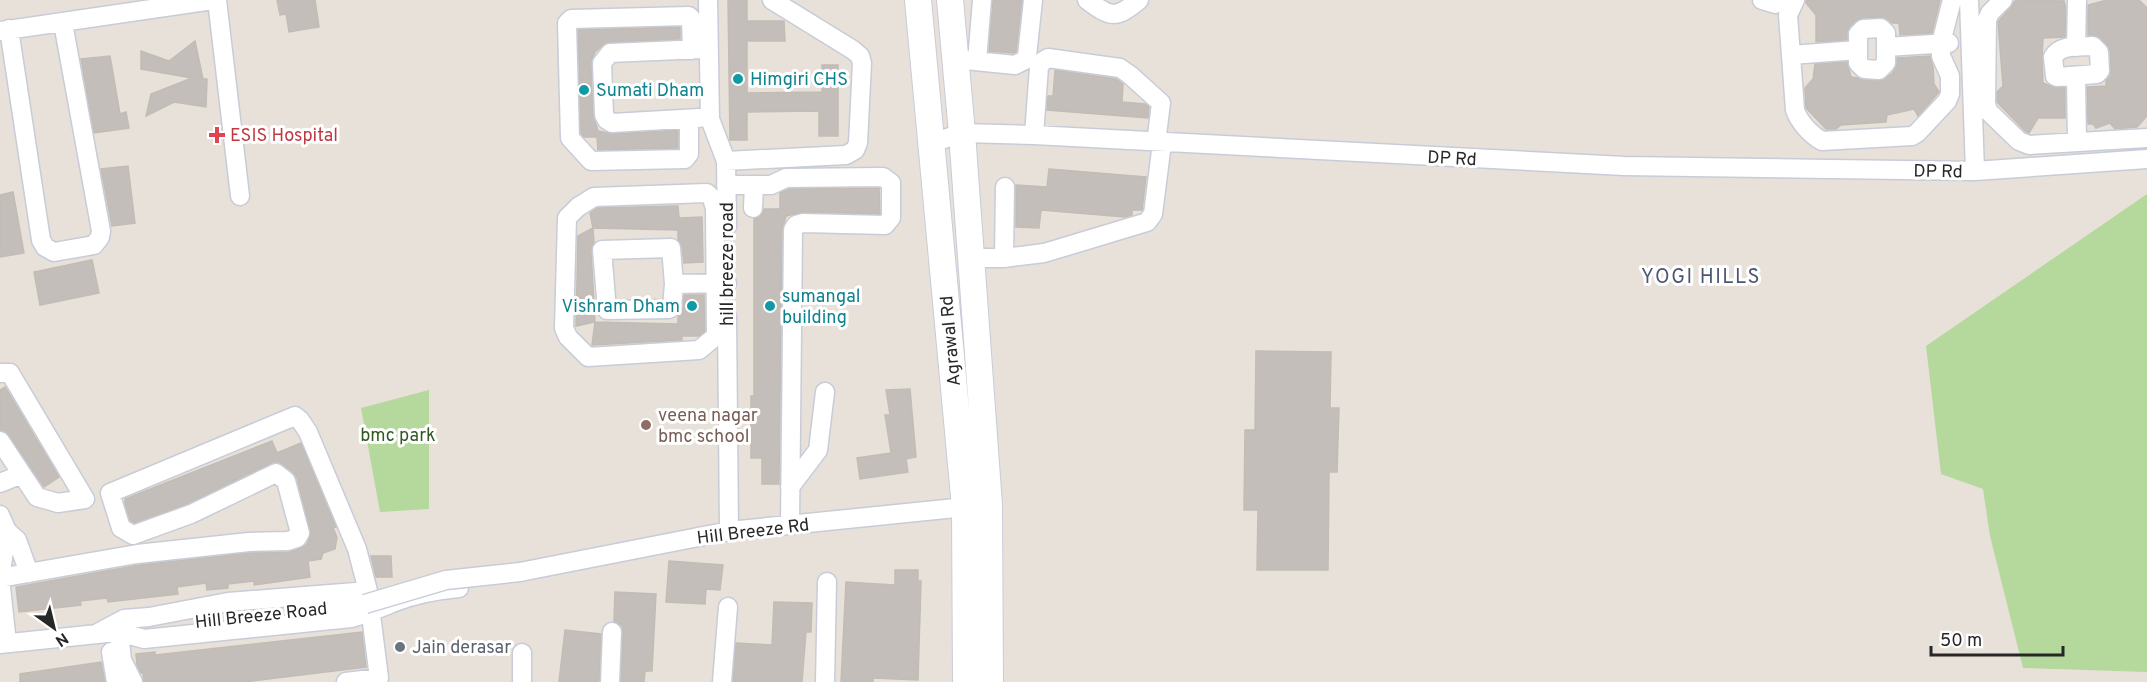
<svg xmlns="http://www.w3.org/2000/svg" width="2147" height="682" font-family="Overpass,sans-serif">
<rect width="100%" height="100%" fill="#e8e1da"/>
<path fill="#b5d89c" d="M 2147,194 L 2147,672 L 2023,668 L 1990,536 L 1983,489 L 1941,474 L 1926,346 Z
M 429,390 L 429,509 L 380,512 L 361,408 Z"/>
<path fill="#c3beb9" stroke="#c2bcb4" stroke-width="1.5" d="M 277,0 L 315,0 L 319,27 L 289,32 L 286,14 L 280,15 Z
M 728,0 L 747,0 L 747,21 L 784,21 L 785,41 L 747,41 L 747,93 L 822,92 L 822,65 L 838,65 L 838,136 L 819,136 L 819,111 L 747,112 L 747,140 L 730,140 Z
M 993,0 L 1022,0 L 1016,52 L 1013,53 L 989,51 Z
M 1806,0 L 1940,0 L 1932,33 L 1900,35 L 1899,23 L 1892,23 L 1881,17 L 1862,18 L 1850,26 L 1847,40 L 1816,42 L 1816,15 L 1806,3 Z
M 2016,0 L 2064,1 L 2066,10 L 2065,37 L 2043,38 L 2042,58 L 2043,83 L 2053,87 L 2065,88 L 2065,118 L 2038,118 L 2029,133 L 2025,131 L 1997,102 L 1997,92 L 2003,86 L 1998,22 Z
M 2107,0 L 2139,0 L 2147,8 L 2147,116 L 2137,127 L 2115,129 L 2110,123 L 2096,128 L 2093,124 L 2088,124 L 2087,87 L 2106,86 L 2106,81 L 2111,70 L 2110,51 L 2107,45 L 2097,36 L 2088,35 L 2088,5 Z
M 680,27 L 680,39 L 605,43 L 595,52 L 591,63 L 593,115 L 598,131 L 613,134 L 678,130 L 678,148 L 598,150 L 597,137 L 584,137 L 581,134 L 578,30 Z
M 195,41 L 203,79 L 207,79 L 206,107 L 174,102 L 146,116 L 151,94 L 192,78 L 141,69 L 141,51 L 169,61 Z
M 110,56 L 120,114 L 126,112 L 129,128 L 94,133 L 81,59 Z
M 1930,56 L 1933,67 L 1934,84 L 1939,92 L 1918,116 L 1914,109 L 1887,115 L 1886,122 L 1841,125 L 1836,129 L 1826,129 L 1806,108 L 1805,88 L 1813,79 L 1815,64 L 1847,62 L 1851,77 L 1879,81 L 1892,74 L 1897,64 L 1897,58 Z
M 1055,70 L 1116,79 L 1123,84 L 1122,102 L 1145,104 L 1149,107 L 1148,118 L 1047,110 L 1048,96 L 1053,96 Z
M 128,166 L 135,223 L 112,226 L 101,169 Z
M 1049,169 L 1146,177 L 1142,210 L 1132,210 L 1132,215 L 1125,217 L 1041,210 L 1039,228 L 1016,227 L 1016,185 L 1047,187 Z
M 789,189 L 879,188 L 880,214 L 803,212 L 786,216 L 782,230 L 779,484 L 762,484 L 762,458 L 751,458 L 751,396 L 754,396 L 754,219 L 762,214 L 764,209 L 780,209 L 780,193 Z
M 13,192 L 24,253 L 0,257 L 0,195 Z
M 678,206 L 679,218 L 702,217 L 703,262 L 684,263 L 682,247 L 678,239 L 678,230 L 593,228 L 590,213 L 597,208 Z
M 593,228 L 594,243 L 591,251 L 595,322 L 576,326 L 578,236 Z
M 92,260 L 99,293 L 40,305 L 34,272 Z
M 684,295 L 704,295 L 705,331 L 699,336 L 682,336 L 682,340 L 592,345 L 595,322 L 678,324 L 678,317 L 683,308 Z
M 1256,351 L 1331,352 L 1330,408 L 1339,408 L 1337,472 L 1329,472 L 1328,570 L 1257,570 L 1258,510 L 1244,510 L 1245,430 L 1255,430 Z
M 5,387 L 59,477 L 44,487 L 9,435 L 0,430 L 0,390 Z
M 910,389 L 916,457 L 906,459 L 908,472 L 860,479 L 857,458 L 891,453 L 885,415 L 890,415 L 886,390 Z
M 272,441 L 277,453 L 301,443 L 336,527 L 333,528 L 337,537 L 335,549 L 323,553 L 321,559 L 308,561 L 310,577 L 254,585 L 254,581 L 228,584 L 228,588 L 207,590 L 206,583 L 177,587 L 178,594 L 108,602 L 107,598 L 80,601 L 81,605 L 19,612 L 16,587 L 139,565 L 250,553 L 289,552 L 301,548 L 307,544 L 311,534 L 297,478 L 293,472 L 278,462 L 271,463 L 187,504 L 134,523 L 130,520 L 125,504 L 125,499 Z
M 371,556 L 391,556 L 392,577 L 376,577 Z
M 669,561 L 723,565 L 720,590 L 706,589 L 705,604 L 666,602 Z
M 895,570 L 918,570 L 918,581 L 921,581 L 918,680 L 873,678 L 873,682 L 841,682 L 846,582 L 895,585 Z
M 615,592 L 656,594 L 652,671 L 645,671 L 644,682 L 621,682 L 623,632 L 622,626 L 614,621 Z
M 774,602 L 812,603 L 811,632 L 806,632 L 802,682 L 733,682 L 736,643 L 772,645 Z
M 565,630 L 601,634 L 599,682 L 559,682 Z
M 362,632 L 366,667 L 244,682 L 144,682 L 143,673 L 141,673 L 137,665 L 136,654 L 155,652 L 155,655 Z
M 101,662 L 105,682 L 20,682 L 20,674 Z"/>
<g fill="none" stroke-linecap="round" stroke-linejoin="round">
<defs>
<path id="street" d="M 217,0 L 240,196
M 708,0 L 710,119 L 726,161 L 727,226
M 1087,0 C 1111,18 1116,19 1139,0
M 1762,0 L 1775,4 L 1782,0
M 1795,0 L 1788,15 L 1795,110 C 1799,122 1811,135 1822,141 L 1912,136 L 1917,133 L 1947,101 L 1950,94 L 1950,76 L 1941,56 L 1941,43 L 1952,0
M 1969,0 L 1975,171
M 2003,0 L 1990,13 L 1987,20 L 1986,104 L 1988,111 L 2019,141 L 2029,145 L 2147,138
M 1881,28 L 1886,33 L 1886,63 L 1879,70 L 1864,69 L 1858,63 L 1858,34 L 1863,29 Z
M 9,29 L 41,240 L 45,247 L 54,252 L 94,245 L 100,237 L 101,231 L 63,23
M 0,31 L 213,0
M 2093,46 L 2099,52 L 2100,71 L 2097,74 L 2057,77 L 2055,76 L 2053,57 C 2061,44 2079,47 2093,46 Z
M 1886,47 L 1949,43
M 2076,47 L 2077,0
M 1791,55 L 1858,50
M 955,59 L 1015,65 L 1025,60 L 1027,56 L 1033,0
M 977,61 L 982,0
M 2076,77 L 2077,142
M 699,118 L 612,123 L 607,120 L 604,115 L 602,63 L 610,53 L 703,49
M 689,119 L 689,154 L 685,159 L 591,161 L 570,138 L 567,23 L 571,19 L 689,16 L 691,18 L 692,50
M 1034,135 L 1039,67 L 1043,61 L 1048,58 L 1120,68 L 1130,75 L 1161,103 L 1156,143
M 932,143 L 962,133 L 1034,135 L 1624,166 L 1975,171 L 2147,159
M 726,161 L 846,155 L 855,150 L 858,143 L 862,63 L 860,56 L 853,50 L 772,0
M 726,185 L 771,185 L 786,178 L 883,177 L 891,183 L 891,218 L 885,225 L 803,223 L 796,225 L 793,230 L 790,525
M 707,193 L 712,198 L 715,209 L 716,336 L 699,350 L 588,357 L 568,337 L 564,328 L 567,218 L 578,207 L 594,197 Z
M 753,208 L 754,185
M 971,258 L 1004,258 L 1044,253 L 1147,222 L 1153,214 L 1162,143
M 1004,258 L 1005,187
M 674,284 L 671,248 L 602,250 L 607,310 L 669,309 L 672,307 L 674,284 L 727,283
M 727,317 L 729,531
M 0,373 L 10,373 L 85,499 L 58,503 L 37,497 L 0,441
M 0,483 L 22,474
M 790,487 L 818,450 L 825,392
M 0,515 L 7,531 L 0,578 L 7,643
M 7,531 L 17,540 L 29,573
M 520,572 L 729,531 L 975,506
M 0,578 L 137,554 L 249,542 L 288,541 L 297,538 L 300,533 L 286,481 L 276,473 L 191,514 L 133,535 L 121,528 L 110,493 L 295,416 L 300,420 L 308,432 L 357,549 L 368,591
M 301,611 L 365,604
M 96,634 L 124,619 L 149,617 L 228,602 L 368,591 L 379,678 L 346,682
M 0,644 L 107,633
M 111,652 L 116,682
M 133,682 L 122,660 L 119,632 L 144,639 L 351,618 C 366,614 380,608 395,602 C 415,594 437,590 459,588
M 522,682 L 522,653
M 610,682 L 612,632
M 722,682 L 728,607
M 825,682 L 827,582"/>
<path id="secondary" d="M 918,0 L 965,507 L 966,682
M 950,0 L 962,133 L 989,505 L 990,682"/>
</defs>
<use href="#street" stroke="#c8ccd7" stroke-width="21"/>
<use href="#secondary" stroke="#c8ccd7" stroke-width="28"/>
<use href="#street" stroke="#fff" stroke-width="18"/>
<use href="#secondary" stroke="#fff" stroke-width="26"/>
<defs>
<path id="street-bridge" d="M 365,604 L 446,580 L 520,572"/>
</defs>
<use href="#street-bridge" stroke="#c8ccd7" stroke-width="21" stroke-linecap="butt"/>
<use href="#street-bridge" stroke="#fff" stroke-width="18"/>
</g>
<g fill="#0f9aa8" stroke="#fff" stroke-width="2">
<circle cx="738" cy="79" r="6"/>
<circle cx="584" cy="90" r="6"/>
<circle cx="692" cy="306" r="6"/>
<circle cx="770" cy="306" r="6"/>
</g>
<path fill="#e0444e" stroke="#fff" stroke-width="2" d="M214 126h6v6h6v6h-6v6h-6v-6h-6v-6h6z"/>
<circle fill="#8d6e63" stroke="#fff" stroke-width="2" cx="646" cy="425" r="6"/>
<circle fill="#6b7280" stroke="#fff" stroke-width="2" cx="400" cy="647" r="6"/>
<g text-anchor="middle" stroke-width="6" stroke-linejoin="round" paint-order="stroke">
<g font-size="18" fill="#0d838f" stroke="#fff" text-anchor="start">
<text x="750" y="85">Himgiri CHS</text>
<text x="596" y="96">Sumati Dham</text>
<text x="782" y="302">sumangal<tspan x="782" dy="21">building</tspan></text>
<text x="680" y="312" text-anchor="end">Vishram Dham</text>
</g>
<g font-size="18" fill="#be3a42" stroke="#fff" text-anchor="start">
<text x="230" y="141">ESIS Hospital</text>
</g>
<g font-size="18" fill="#272727" stroke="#fff">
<text transform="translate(1452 158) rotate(3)" y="6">DP Rd</text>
<text transform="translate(1938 171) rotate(1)" y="6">DP Rd</text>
<text transform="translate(727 264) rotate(-90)" y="6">hill breeze road</text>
<text transform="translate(950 341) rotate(-95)" y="6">Agrawal Rd</text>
<text transform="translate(753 531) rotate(-7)" y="6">Hill Breeze Rd</text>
<text transform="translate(261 615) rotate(-6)" y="6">Hill Breeze Road</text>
</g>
<g font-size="18" fill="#785e54" stroke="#fff" text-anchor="start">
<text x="658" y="421">veena nagar<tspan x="658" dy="21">bmc school</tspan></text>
</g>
<g font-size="18" fill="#305921" stroke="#fff">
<text x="398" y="441">bmc park</text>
</g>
<g font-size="18" fill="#5b616d" stroke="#fff" text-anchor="start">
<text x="412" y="653">Jain derasar</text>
</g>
<g font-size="20" letter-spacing="1.5" fill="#4d5671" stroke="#fff">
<text x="1701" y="283">YOGI HILLS</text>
</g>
</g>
<g transform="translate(54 628) rotate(146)" stroke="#ffffff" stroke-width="4.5" paint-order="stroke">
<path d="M0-4.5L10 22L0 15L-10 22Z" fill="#272727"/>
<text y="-9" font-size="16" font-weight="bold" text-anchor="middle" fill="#272727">N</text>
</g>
<path d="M1931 646v9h132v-9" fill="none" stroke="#272727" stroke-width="3"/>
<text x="1940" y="646" font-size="18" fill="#272727" stroke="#ffffff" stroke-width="4.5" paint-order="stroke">50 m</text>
</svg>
